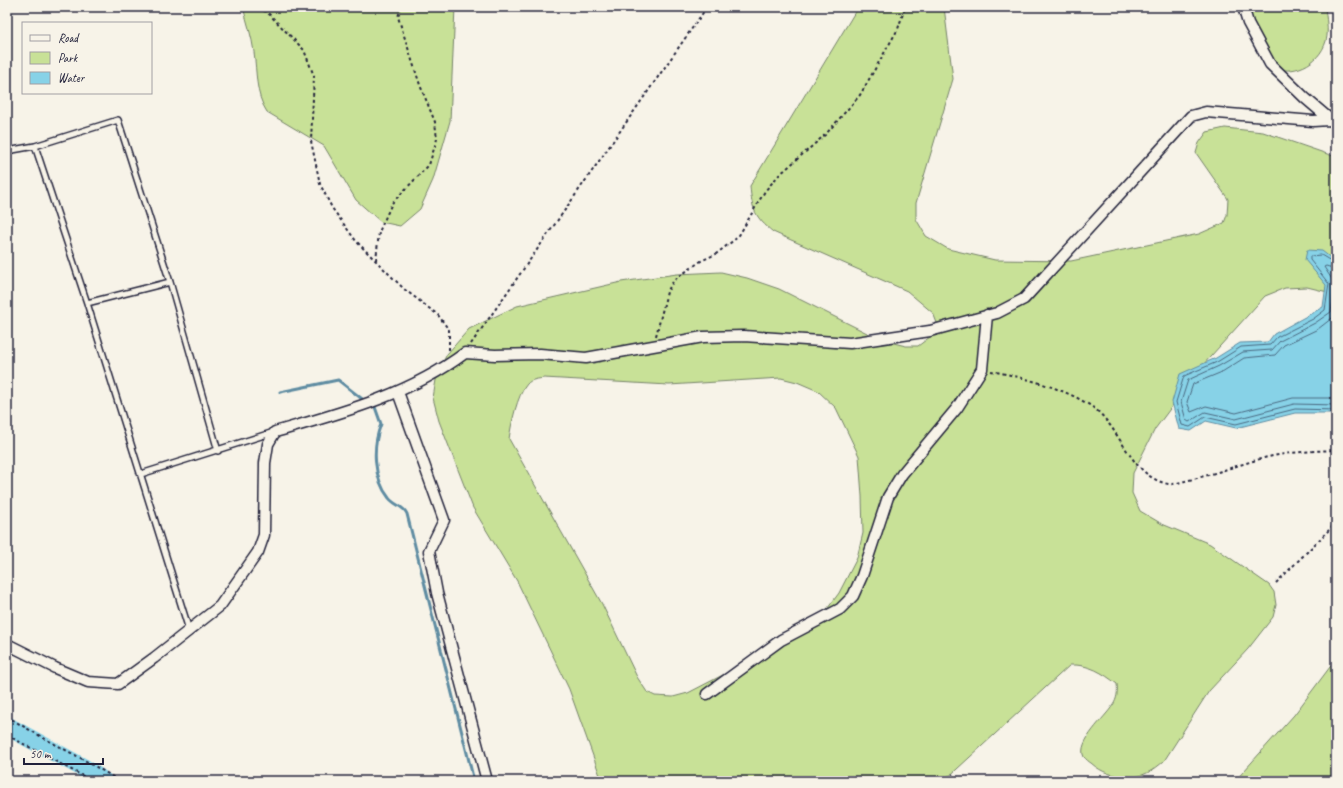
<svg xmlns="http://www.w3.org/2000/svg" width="1343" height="788" font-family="Caveat,sans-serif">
<rect width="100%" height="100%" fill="#f7f3e8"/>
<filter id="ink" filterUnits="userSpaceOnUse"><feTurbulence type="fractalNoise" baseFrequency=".025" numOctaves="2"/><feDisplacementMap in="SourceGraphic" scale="8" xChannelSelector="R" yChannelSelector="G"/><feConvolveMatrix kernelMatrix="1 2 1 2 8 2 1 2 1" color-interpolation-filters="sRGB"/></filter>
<g filter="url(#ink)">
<path fill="#c8e197" stroke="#758269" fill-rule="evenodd" d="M 243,7 L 455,7 L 450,121 L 433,180 L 420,209 L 400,226 L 381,222 L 356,200 L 324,146 L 267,112 C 255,94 257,72 254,52 C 252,37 247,22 243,7 Z
M 858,7 L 944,7 L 953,79 L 916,203 L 916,219 L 926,236 L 948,249 L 995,260 L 1071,261 L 1199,234 L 1224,223 L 1227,215 L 1228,199 L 1196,153 L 1199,143 L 1207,132 L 1225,128 L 1263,132 L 1336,157 L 1336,294 L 1307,287 L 1285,288 L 1265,296 L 1202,366 L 1155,429 L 1133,473 L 1132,493 L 1140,511 L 1162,524 L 1210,544 L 1269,585 L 1274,592 L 1276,605 L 1273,617 L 1248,649 L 1209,691 L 1164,761 C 1154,770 1142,778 1128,777 C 1114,776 1102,773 1091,763 C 1089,762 1086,759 1084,757 C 1076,742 1106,717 1113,705 C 1117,699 1118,692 1117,684 C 1103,673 1089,664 1070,665 L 944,781 L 602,781 L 569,689 L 517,581 L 473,508 L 439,421 L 433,398 L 437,374 L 447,354 L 469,329 L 517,306 L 621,282 L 677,274 L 721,272 L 747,278 L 779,289 L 881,340 L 906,346 L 918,346 L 934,334 L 937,323 L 933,313 L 907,291 L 773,232 C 755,217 752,210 750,186 ZM 544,378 L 669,385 L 781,378 L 797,382 L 818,391 L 836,408 L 859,456 L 862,496 L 863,533 L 857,558 L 839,593 L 822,616 L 802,634 L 688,693 L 673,697 L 655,696 L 647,692 L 637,677 L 602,604 L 509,439 C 511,425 517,395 527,384 C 531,379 539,379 544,378 Z
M 1241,7 L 1325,7 C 1326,18 1329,30 1326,41 C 1319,65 1292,76 1271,67 Z
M 1336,659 L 1336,781 L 1235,781 L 1294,715 Z"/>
<path fill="#87d2e7" stroke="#5f8ca2" d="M 1307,250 L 1322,251 L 1336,262 L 1336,413 L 1295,413 L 1236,428 L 1206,421 L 1191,431 L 1179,429 L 1172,402 L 1180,374 L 1216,358 L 1240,343 L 1268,342 L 1274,334 L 1323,307 L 1326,285 L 1305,260 Z"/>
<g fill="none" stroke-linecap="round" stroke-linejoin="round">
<path stroke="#4a6880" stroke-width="1" d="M 1336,264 L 1321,255 L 1310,256 L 1310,260 L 1329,284 L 1325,310 L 1313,319 L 1277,337 L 1270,345 L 1241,347 L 1217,362 L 1184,376 L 1176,402 L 1182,425 L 1190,427 L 1205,417 L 1236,424 L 1295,409 L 1336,410
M 1336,269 L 1326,266 L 1324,267 L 1335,284 L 1331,312 L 1315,323 L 1280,341 L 1272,350 L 1243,352 L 1219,366 L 1188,380 L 1181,402 L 1186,420 L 1189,422 L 1205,412 L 1236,419 L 1294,404 L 1336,405
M 1336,315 L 1318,329 L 1284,345 L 1275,355 L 1244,358 L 1222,372 L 1193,384 L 1187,402 L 1191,412 L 1206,406 L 1236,413 L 1293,398 L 1336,398"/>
<path stroke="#5f8ca2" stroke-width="3" d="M 280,392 L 338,380 L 366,402
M 371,404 L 375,407 L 381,424 C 372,447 373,478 389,498 C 394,505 404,506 407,514 L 474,781"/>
<path stroke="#87d2e7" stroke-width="19" d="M 7,726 L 82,767 L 103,781"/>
<defs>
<path id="lane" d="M 35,146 L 87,303 L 189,630
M 7,151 L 35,146 L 118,120 L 170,282 L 218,451
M 87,303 L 170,282
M 141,474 L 274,432"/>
<path id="street" d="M 1243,7 L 1248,23 L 1270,64 L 1305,98 L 1332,121
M 398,392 L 444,520 L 429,551 L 437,593 L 487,781
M 7,644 L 55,668 L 88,682 L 118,684 L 154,658 L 220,606 L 258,552 L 264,535 L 265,463 L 268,444 L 275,432 C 341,413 409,395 465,353 L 495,355 L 540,354 L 586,358 L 703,337 L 744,336 L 850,343 L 930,331 L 997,313 L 1024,299 L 1191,116 L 1206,112 L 1313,121 L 1329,120 L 1336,117
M 707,694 L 781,640 L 840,609 L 853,596 L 862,576 L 888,497 L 902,474 L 957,408 L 982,369 L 987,315"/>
</defs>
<use href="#lane" stroke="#22223b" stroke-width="8"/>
<use href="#street" stroke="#22223b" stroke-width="13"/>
<path stroke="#22223b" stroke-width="2" stroke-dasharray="3 3" stroke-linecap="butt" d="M 258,7 L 268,13 L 304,50 L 314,76 L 311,141 L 320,184 L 332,208 L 356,241 L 404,289 L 438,315 L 449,330 L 449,352
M 376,260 L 379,232 L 392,203 L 429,165 L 437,139 L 435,122 L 420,85 L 398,17 L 401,7
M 656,336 L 667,292 L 674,280 L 701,261 L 716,254 L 738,237 L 765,191 L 779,175 L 826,134 L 860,95 L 898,29 L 905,7
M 471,344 L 707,7
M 991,371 C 1023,377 1064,388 1091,406 C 1121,426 1129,476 1168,484 C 1173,485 1180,482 1185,481 C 1212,475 1237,465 1264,458 C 1287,452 1312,451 1336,450
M 1276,583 L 1336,523
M 7,716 C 43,740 83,757 119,781
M 7,735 L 92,781
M 942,781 L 953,774"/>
<use href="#lane" stroke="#f7f3e8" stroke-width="5"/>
<use href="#street" stroke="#f7f3e8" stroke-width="10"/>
</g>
</g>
<rect width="1343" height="788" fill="none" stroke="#f7f3e8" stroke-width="24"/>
<rect x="12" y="12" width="1319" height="764" fill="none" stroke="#22223b" stroke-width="1.5" filter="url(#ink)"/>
<rect x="22" y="22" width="130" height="72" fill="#f7f3e8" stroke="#a29fa3"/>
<rect x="30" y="35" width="20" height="6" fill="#f7f3e8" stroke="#a29fa3"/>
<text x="58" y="42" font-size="12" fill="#22223b">Road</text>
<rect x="30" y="52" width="20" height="12" fill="#c8e197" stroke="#a29fa3"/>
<text x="58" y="62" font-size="12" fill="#22223b">Park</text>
<rect x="30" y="72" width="20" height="12" fill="#87d2e7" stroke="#a29fa3"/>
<text x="58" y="82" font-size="12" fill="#22223b">Water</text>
<path d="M24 758v6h79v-6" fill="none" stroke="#22223b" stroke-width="2"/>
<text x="30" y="758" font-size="12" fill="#22223b" stroke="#f7f3e8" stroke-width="3" paint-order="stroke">50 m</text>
</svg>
